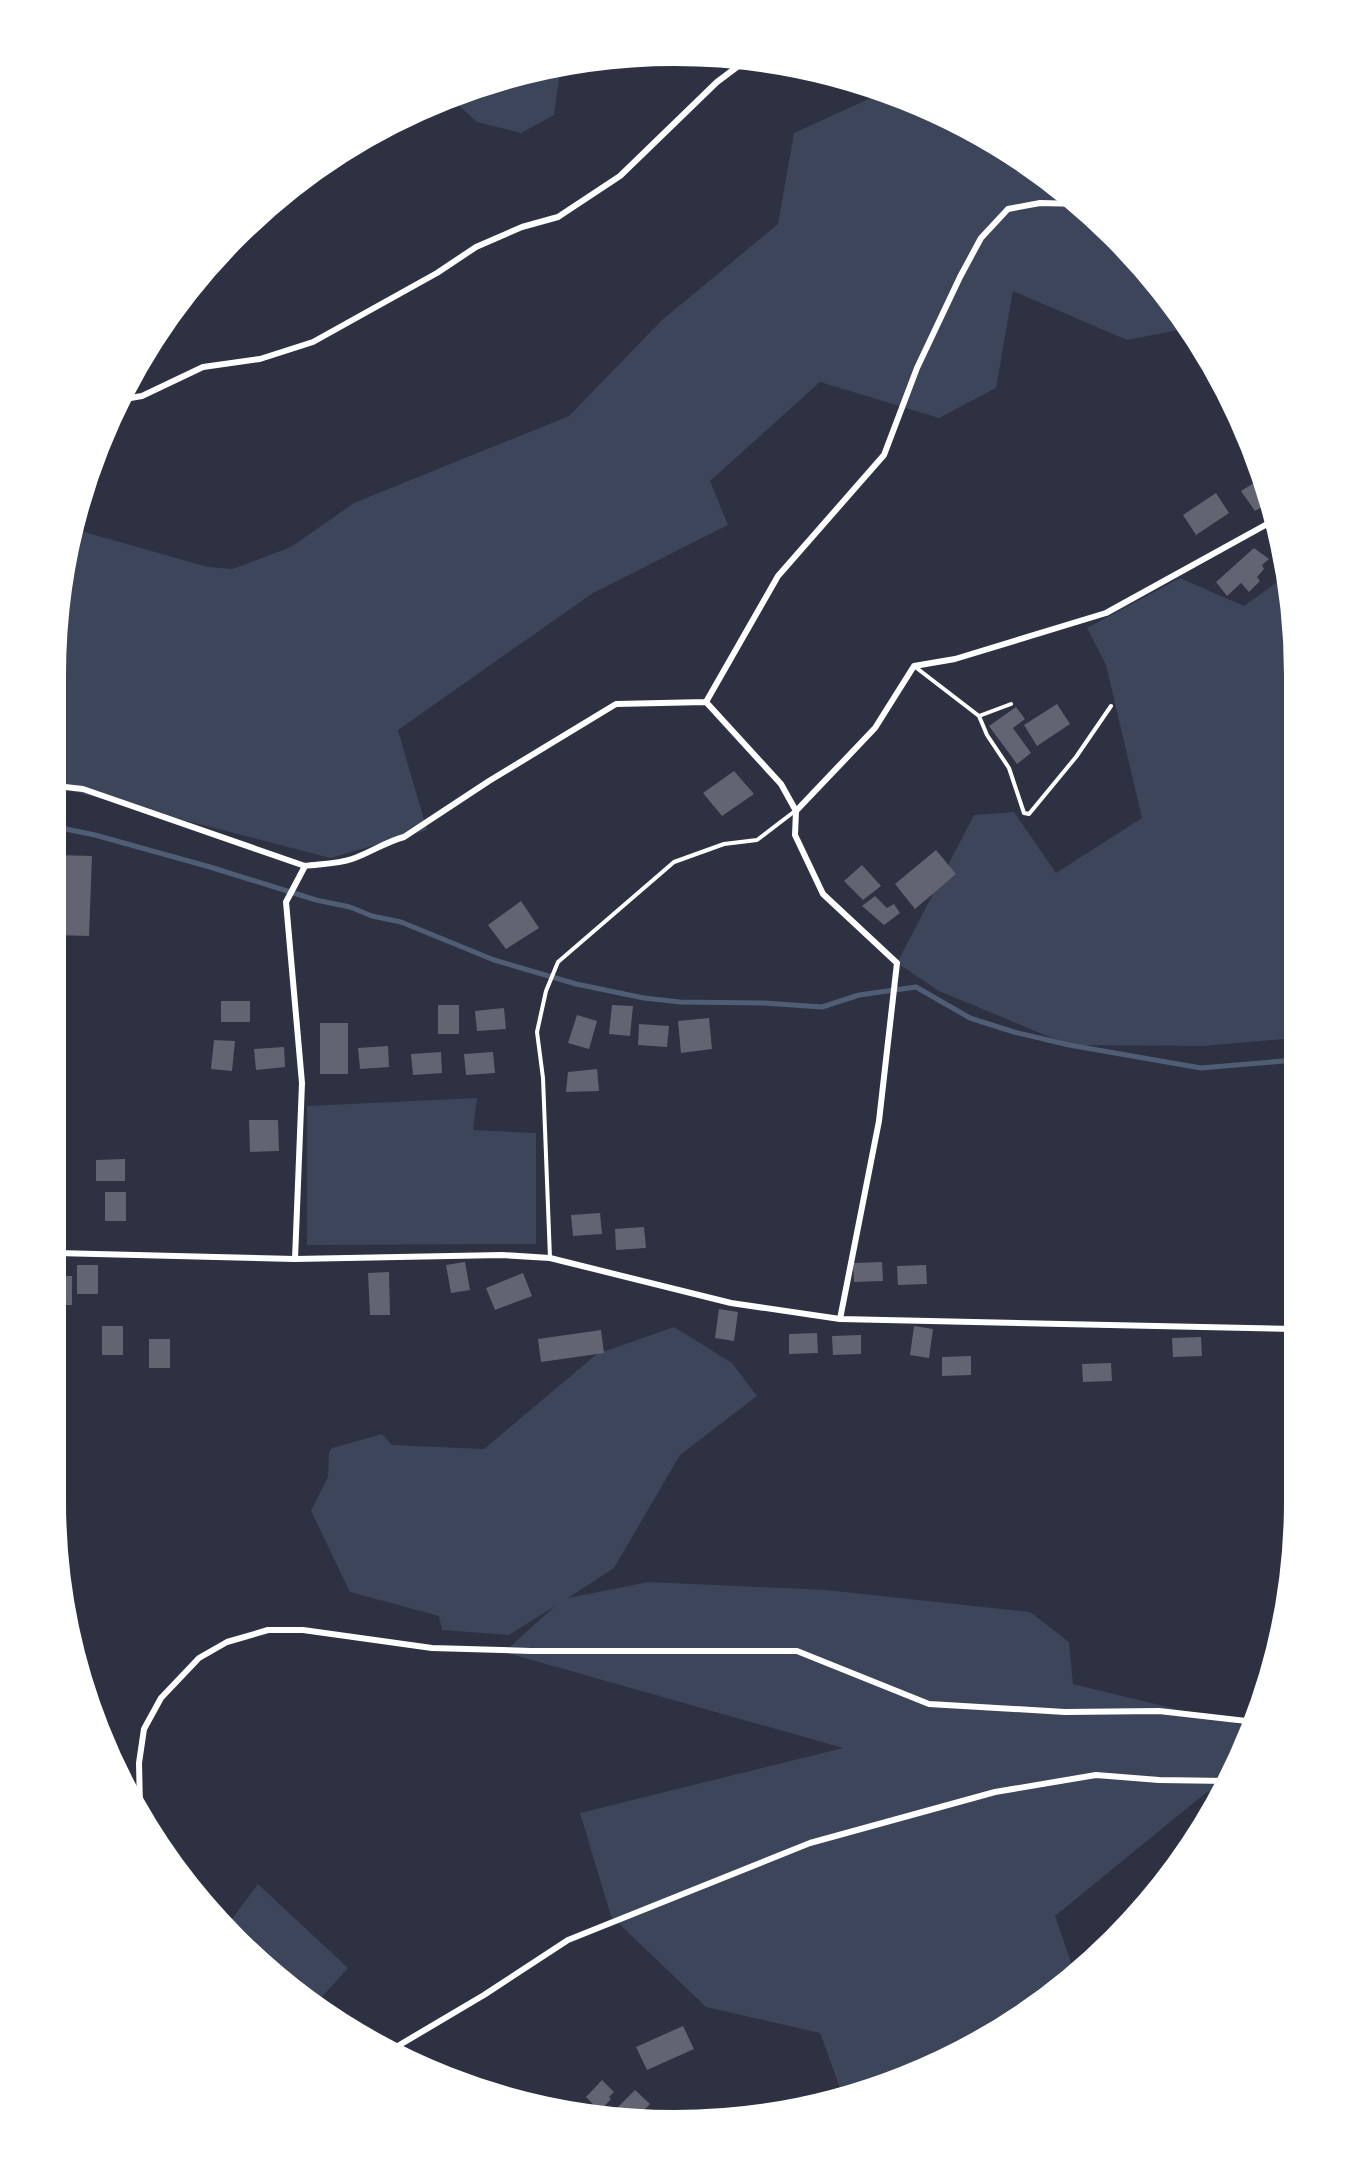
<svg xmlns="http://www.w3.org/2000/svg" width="1349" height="2176" font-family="'Alegreya Sans',sans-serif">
<rect width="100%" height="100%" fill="#2d3142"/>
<path fill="#3c4559" d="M 561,64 L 554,115 L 521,133 L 477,122 L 448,96 L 474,84 Z
M 886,91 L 950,115 L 1054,180 L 1143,264 L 1189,328 L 1127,340 L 1013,291 L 996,388 L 939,418 L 820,382 L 710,481 L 728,525 L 593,593 L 398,730 L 427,830 L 330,858 L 56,787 L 56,593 L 74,529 L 208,567 L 233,569 L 291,547 L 354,503 L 569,416 L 662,320 L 778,224 L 794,133 Z
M 1287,575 L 1297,633 L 1295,1038 L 1203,1046 L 1069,1045 L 939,991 L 897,963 L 974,815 L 1014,812 L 1056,873 L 1142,818 L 1106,665 L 1087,628 L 1180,578 L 1244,606 Z
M 477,1098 L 473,1130 L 536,1133 L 536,1244 L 307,1245 L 307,1106 Z
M 674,1327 L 732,1363 L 757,1396 L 680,1455 L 614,1568 L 568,1598 L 648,1582 L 826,1590 L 1030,1612 L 1069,1642 L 1073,1684 L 1254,1728 L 1251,1740 L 1222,1789 L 1207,1792 L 1055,1916 L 1072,1965 L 1030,2011 L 951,2061 L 875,2092 L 844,2099 L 820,2033 L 706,2007 L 611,1916 L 580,1813 L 843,1748 L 504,1652 L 555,1606 L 509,1635 L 442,1630 L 439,1616 L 350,1592 L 311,1511 L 328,1477 L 329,1452 L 332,1448 L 382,1434 L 392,1445 L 484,1449 L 597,1354 Z
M 258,1884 L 348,1968 L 313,2007 L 295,1996 L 226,1927 Z"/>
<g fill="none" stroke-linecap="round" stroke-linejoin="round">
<path stroke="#4f5d75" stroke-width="5" d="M 56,827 L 95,835 L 210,867 L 316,900 L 350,907 L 372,916 L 401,922 L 494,960 L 576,984 L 644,998 L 680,1002 L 764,1003 L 822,1007 L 859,995 L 916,987 L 970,1018 L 1014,1032 L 1069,1045 L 1201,1068 L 1295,1060"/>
</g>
<path fill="#626471" d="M 1262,478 L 1272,501 L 1255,511 L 1241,491 Z
M 1216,493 L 1229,513 L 1196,535 L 1183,515 Z
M 1254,548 L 1269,559 L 1262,565 L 1264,569 L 1257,577 L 1260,581 L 1249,592 L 1241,583 L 1227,596 L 1216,582 Z
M 1057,704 L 1070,724 L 1037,746 L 1024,725 Z
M 1016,707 L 1025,719 L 1013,728 L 1031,753 L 1017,764 L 989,726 Z
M 734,771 L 754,794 L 722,816 L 703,793 Z
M 936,850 L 956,874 L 915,909 L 895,884 Z
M 56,855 L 92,856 L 89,936 L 56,935 Z
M 862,865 L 881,886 L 863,900 L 844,881 Z
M 875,896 L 887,908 L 894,904 L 900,913 L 884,925 L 862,906 Z
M 521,901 L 539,928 L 506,949 L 488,925 Z
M 221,1001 L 250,1001 L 250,1022 L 221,1022 Z
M 438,1005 L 459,1005 L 459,1034 L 438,1034 Z
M 612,1005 L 633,1006 L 630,1036 L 609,1034 Z
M 504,1008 L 506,1029 L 477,1031 L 475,1011 Z
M 577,1015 L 597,1021 L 589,1049 L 568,1043 Z
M 709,1018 L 712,1049 L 681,1053 L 678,1021 Z
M 320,1023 L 348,1023 L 348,1074 L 320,1074 Z
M 639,1024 L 669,1026 L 667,1047 L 638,1045 Z
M 214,1040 L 235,1041 L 232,1071 L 211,1069 Z
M 388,1046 L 389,1067 L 360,1069 L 358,1048 Z
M 284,1047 L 285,1067 L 256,1070 L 254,1049 Z
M 441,1052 L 442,1073 L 413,1075 L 411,1054 Z
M 493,1052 L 495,1073 L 466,1075 L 464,1054 Z
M 597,1069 L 599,1091 L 566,1092 L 568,1072 Z
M 249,1120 L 278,1120 L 279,1151 L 250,1152 Z
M 125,1159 L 125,1181 L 96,1181 L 96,1160 Z
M 105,1192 L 126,1192 L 126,1221 L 105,1221 Z
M 600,1213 L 602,1234 L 573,1236 L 571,1215 Z
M 644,1227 L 646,1248 L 616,1250 L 615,1229 Z
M 465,1262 L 470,1290 L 451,1293 L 446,1265 Z
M 882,1262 L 883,1281 L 854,1282 L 853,1263 Z
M 77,1265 L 98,1265 L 98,1294 L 77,1294 Z
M 926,1265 L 927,1284 L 898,1285 L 897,1266 Z
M 389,1272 L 390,1315 L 370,1315 L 368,1273 Z
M 523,1273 L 532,1296 L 495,1310 L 486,1288 Z
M 56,1276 L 72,1276 L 72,1305 L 56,1305 Z
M 719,1309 L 738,1312 L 734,1341 L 715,1338 Z
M 102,1326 L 123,1326 L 123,1355 L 102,1355 Z
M 914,1326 L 933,1329 L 929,1358 L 910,1355 Z
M 601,1330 L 604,1353 L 541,1362 L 538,1339 Z
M 817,1333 L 818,1353 L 789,1354 L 789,1334 Z
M 861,1335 L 861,1354 L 833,1355 L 832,1336 Z
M 1201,1337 L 1202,1356 L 1173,1357 L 1172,1338 Z
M 149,1339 L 170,1339 L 170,1368 L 149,1368 Z
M 971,1356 L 971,1375 L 942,1376 L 942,1357 Z
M 1111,1363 L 1112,1381 L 1083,1382 L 1082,1364 Z
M 683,2026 L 694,2049 L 647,2070 L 636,2047 Z
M 602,2080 L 614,2092 L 609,2097 L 611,2099 L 600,2111 L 586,2097 Z
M 635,2090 L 650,2104 L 633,2121 L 607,2118 Z"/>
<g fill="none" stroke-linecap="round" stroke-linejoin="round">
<path stroke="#fff" stroke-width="4" d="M 914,666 L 979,716 L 987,735 L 1009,768 L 1024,813 L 1029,814 L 1076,757 L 1111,706
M 979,716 L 1011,704
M 550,1258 L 543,1078 L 537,1032 L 546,991 L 558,962 L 674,862 L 724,844 L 757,840 L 795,811"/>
<path stroke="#fff" stroke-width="6" d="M 119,400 L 142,396 L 203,367 L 260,359 L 313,342 L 437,273 L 476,247 L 522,227 L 558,217 L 620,176 L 717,82 L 749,58
M 706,702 L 778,576 L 884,455 L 917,368 L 960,277 L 981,238 L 1008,209 L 1040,203 L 1080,204
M 56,786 L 83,789 L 305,866 C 320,864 338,864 352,859 C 370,853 385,842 404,837 L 489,781 L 616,704 L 706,702 L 781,784 L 796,811 L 795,835 L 823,894 L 897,963 L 879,1121 L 840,1319
M 796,811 L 875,728 L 914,666 L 955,659 L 1106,613 L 1278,518
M 56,1253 L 295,1259 L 502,1255 L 550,1258 L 731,1303 L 840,1319 L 1294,1329
M 295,1259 L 302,1083 L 286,902 L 305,866
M 149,1831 L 140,1807 L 139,1763 L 144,1729 L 161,1698 L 199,1658 L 227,1642 L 268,1630 L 303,1630 L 432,1648 L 531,1651 L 797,1651 L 929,1704 L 1065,1712 L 1159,1711 L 1255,1722
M 386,2053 L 484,1995 L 568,1940 L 810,1843 L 995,1792 L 1096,1775 L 1159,1780 L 1227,1781"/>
</g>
<path d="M0 0H1349V2176H0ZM675 62H675A613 613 0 0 1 1288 675V1501A613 613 0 0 1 675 2114H675A613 613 0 0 1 62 1501V675A613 613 0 0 1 675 62Z" fill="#fff" fill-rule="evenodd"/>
<path fill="none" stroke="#fff" stroke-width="8" d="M675 62H675A613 613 0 0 1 1288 675V1501A613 613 0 0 1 675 2114H675A613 613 0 0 1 62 1501V675A613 613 0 0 1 675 62Z"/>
</svg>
